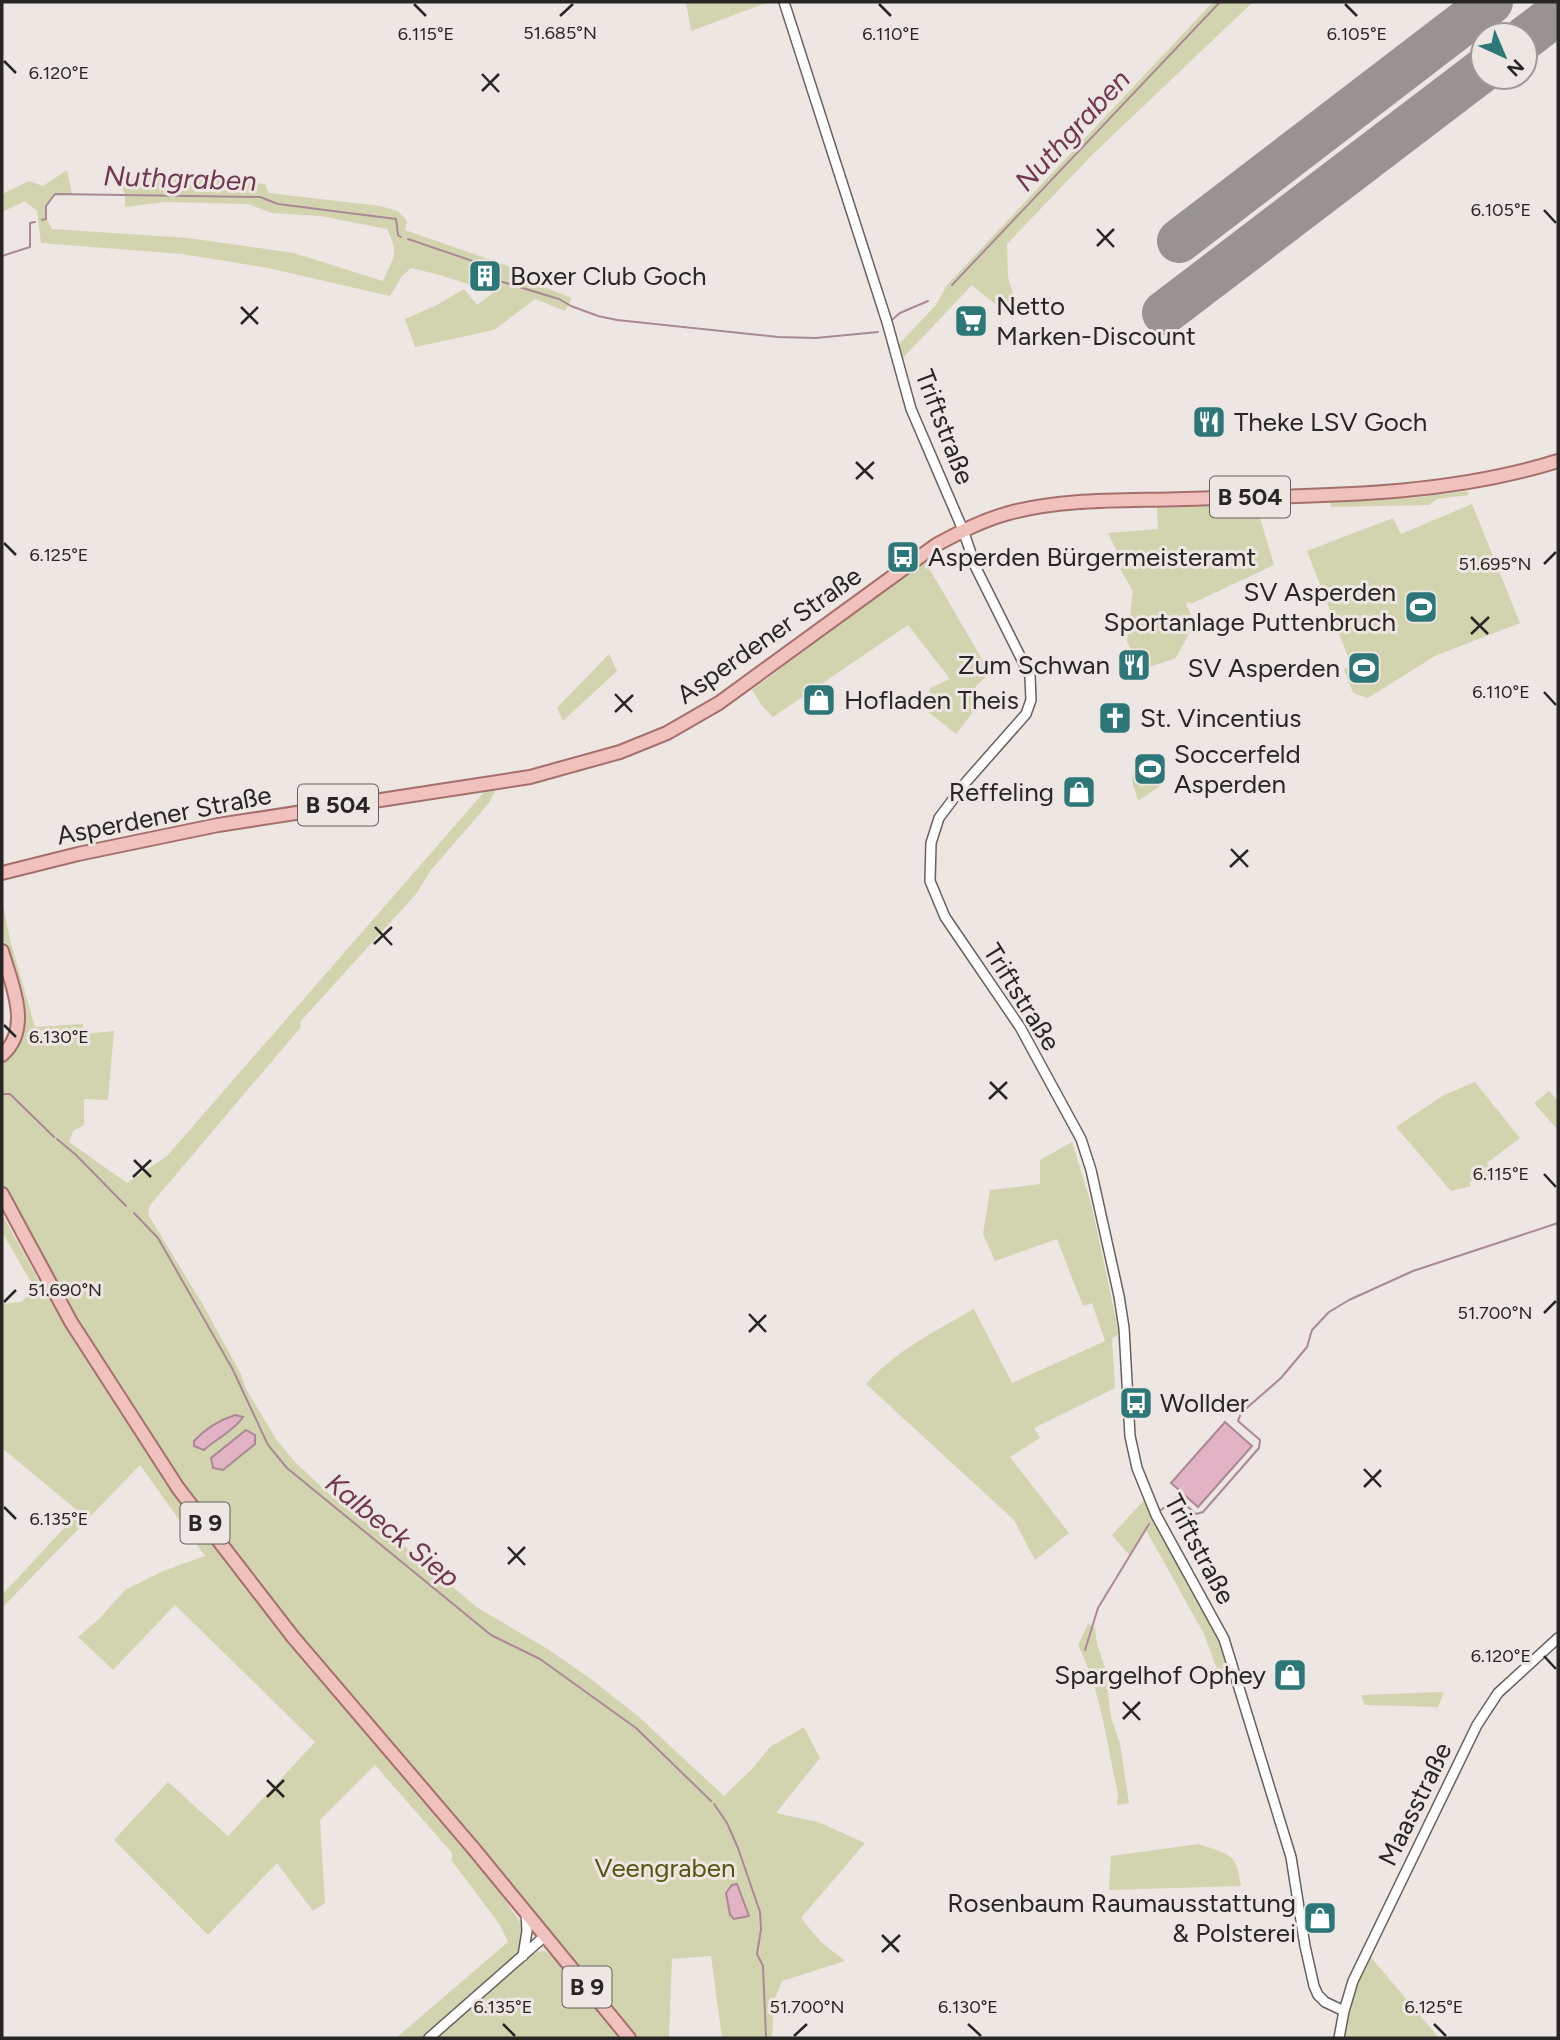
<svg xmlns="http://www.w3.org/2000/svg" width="1560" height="2040" font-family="Figtree,sans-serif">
<rect width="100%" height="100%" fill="#ede6e2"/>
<path fill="#d2d4b0" d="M 686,2 L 769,2 L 691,31 Z
M 1213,2 L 1253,2 L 1093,154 L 1007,244 L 1008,277 L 1016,304 L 1007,314 L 972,285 L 901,360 L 897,346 L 936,305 L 947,285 Z
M 67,170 L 72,194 L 55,194 C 43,205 44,216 52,229 L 188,238 L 294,253 L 383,281 C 393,257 400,255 387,229 L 320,216 L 272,213 L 248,204 L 165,202 L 125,207 L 125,194 L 119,180 L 192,176 L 265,184 L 269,193 L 380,206 L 398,211 L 407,221 L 405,230 L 508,266 L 516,276 L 572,298 L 565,311 L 535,299 L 494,330 L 415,347 L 405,319 L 437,305 L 464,289 L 477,305 L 494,292 C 467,284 440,274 411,268 L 402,276 L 390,296 L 268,268 L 182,254 L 41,243 L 37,211 L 25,201 L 2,212 L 2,194 L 29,181 L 43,186 Z
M 1467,491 L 1469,495 L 1437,499 L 1429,505 L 1331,507 L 1330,502 L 1413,498 Z
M 1256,504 L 1274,565 L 1193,603 L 1188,602 L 1186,605 C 1200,622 1184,642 1176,658 L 1146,668 L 1138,666 L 1127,641 L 1133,591 L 1119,567 L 1123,564 L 1108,533 L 1158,529 L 1157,508 Z
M 1472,504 L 1520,623 L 1435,656 L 1368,698 L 1353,693 L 1344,669 L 1351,666 L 1349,659 L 1307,551 L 1393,518 L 1401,534 Z
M 934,556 L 937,562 L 929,568 L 990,673 L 975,687 L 983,698 L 974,705 L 976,708 L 956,734 L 927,711 L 930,688 L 950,679 L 908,625 L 773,717 L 763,707 L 752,690 L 913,568 Z
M 609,654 L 617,671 L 563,721 L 557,708 Z
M 1136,756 L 1144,762 L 1152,760 L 1157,775 L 1148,778 L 1141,763 L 1147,780 L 1139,788 L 1159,775 L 1163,784 L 1138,801 L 1132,781 Z
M 496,789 L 489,803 L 431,870 L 416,894 L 300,1022 L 301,1027 L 151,1204 L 148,1210 L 149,1216 L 203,1305 L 241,1374 L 245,1387 L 276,1439 L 295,1462 L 329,1494 L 346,1500 L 366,1514 L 478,1608 L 546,1648 L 591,1679 L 639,1717 L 724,1796 L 753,1768 L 770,1747 L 804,1727 L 820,1758 L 776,1813 L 818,1822 L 865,1843 L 801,1918 L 821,1942 L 845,1961 L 782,1981 L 774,2001 L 772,2038 L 722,2038 L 711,1956 L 672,1959 L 669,2038 L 637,2038 L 273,1603 L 157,1447 L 64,1300 L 2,1186 L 2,1061 L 15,1049 L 24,1029 L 21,1001 L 2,932 L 2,900 L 10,940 L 35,1027 L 83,1024 L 83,1034 L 114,1031 L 108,1100 L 84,1099 L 84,1125 L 73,1131 L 69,1142 L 127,1183 L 167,1156 L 485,791 Z
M 1475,1082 L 1520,1138 L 1487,1163 L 1497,1178 L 1486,1181 L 1484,1177 L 1469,1182 L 1471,1186 L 1451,1191 L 1396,1127 L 1444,1095 Z
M 1549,1091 L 1558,1101 L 1558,1130 L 1534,1103 Z
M 1072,1142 L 1092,1207 L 1119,1334 L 1112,1338 L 1115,1388 L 1034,1428 L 1040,1438 L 1010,1457 L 1069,1533 L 1035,1560 L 1014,1520 L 866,1384 C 895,1351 936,1331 974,1309 L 1012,1383 L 1105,1341 L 1092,1303 L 1083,1306 L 1057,1239 L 995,1261 L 983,1234 L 990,1190 L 1040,1184 L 1040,1160 Z
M 2,1214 L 40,1283 L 143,1448 L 230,1566 L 381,1751 L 482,1869 L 519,1920 L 525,1937 L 523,1945 L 510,1961 L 424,2038 L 396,2038 L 508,1942 L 500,1925 L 452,1861 L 452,1853 L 375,1765 L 320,1820 L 325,1903 L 313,1911 L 277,1863 L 208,1935 L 114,1840 L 168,1782 L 228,1836 L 315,1742 L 175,1605 L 113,1670 L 78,1637 L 100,1618 L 125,1590 L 163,1571 L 205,1556 L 140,1465 L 2,1608 L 2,1595 L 79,1512 L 2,1448 L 2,1304 L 21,1302 L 35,1289 L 2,1232 Z
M 1145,1499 L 1159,1530 L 1213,1628 L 1229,1669 L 1218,1672 L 1204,1634 L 1146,1530 L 1130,1556 L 1112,1535 Z
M 1088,1624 L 1095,1628 L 1097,1644 L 1105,1668 L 1111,1717 L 1120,1744 L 1129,1803 L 1117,1805 L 1118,1794 C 1107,1744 1101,1691 1078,1645 Z
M 1444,1692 L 1438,1707 L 1365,1705 L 1361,1695 Z
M 1199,1844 C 1230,1855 1236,1852 1241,1886 L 1109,1890 L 1111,1856 Z
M 545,1951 L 555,1958 L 620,2038 L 433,2038 L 526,1960 L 537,1952 Z
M 1369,1955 L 1439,2038 L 1344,2038 L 1354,1994 Z"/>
<path fill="#e2b3c4" stroke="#aa8994" stroke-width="2" d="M 235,1415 L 243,1417 C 235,1430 216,1439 204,1450 L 194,1446 L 194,1441 C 205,1429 220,1420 235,1415 Z
M 1225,1422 L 1252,1446 L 1198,1507 L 1171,1483 Z
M 246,1430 L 255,1435 L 255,1444 L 223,1470 L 213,1468 L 211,1458 Z
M 737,1884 L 749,1916 L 734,1919 L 730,1915 L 726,1893 L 732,1885 Z"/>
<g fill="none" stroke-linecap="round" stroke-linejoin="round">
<path stroke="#aa8994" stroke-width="2" d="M 42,220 L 46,219 L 46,206 L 55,194 L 260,197 L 278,204 L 396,219 L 398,235 L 401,237
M 408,239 L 499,270 L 496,280 L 559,299 L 571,306 L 598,316 L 617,320 L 778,337 L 816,338 L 878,332
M 2,256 L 30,247 L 30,223 L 35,222
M 952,285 L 1220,2
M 893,319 L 900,313 L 928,301
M 2,1094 L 10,1094 L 54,1137
M 57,1139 L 76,1155 L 126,1206
M 134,1213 L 158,1238 L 233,1370 L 268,1445 L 287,1468 L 491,1635 L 540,1659 L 636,1728 L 711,1801
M 1161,1510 L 1177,1497 L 1196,1514 L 1203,1512 L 1259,1448 L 1260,1440 L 1238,1421 L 1241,1413 L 1281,1378 L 1307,1347 L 1312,1330 L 1329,1312 L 1349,1300 L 1413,1271 L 1558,1223
M 1085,1650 L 1098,1608 L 1149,1524
M 714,1804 L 727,1823 L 738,1848 L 760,1912 L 761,1929 L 757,1954 L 763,1966 L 766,2038"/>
<path stroke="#989390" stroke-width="44" d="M 1525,38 L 1558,13
M 1179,241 L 1491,2
M 1164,313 L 1483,70"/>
<defs>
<path id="minor" d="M 784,2 L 887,322 L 911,409 L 963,530 L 976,568 L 1030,676 L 1031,700 L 1026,714 L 966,782 L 939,818 L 931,843 L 930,881 L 945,917 L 1020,1027 L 1081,1139 L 1091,1170 L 1119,1296 L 1124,1328 L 1130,1436 L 1137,1468 L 1156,1515 L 1224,1639 L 1291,1857 L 1305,1946 L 1314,1986 L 1318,1995 L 1325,2002 L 1344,2011
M 523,1956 L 527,1931 L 526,1912
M 429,2038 L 545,1936
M 1339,2038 L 1344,2011 L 1353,1981 L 1477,1725 L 1498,1693 L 1558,1638"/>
<path id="major" d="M 2,873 L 78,854 L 218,825 L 530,777 L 620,752 L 667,733 L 719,703 L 936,545 C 960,532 983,520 1009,513 C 1065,498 1126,501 1184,499 C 1310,495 1437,499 1558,461
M 2,951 C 11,983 33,1028 2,1055
M 2,1194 L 71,1322 L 178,1488 L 293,1637 L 473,1848 L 629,2038"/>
</defs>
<use href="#minor" stroke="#67615d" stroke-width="12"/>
<use href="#major" stroke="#a5706c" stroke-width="16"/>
<use href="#minor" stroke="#fff" stroke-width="9"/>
<use href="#major" stroke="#f1c1be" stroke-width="12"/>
</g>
<path fill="none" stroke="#282624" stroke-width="2.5" d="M 414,4 L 426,16M 879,4 L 891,16M 1345,4 L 1357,16M 560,16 L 573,4M 4,61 L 16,73M 482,74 L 499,92M 482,91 L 499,74M 1544,210 L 1556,223M 1097,229 L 1114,247M 1097,246 L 1114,229M 241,307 L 258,324M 241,324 L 258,307M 856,462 L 873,479M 856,479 L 874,462M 4,543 L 16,555M 1544,564 L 1556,552M 1471,617 L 1488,634M 1471,634 L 1489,617M 1544,692 L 1556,705M 615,694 L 632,712M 615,712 L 633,695M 1231,849 L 1248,867M 1230,867 L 1248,850M 375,927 L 392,945M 374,944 L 392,927M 4,1025 L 16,1037M 990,1082 L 1007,1099M 989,1099 L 1007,1082M 134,1160 L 151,1177M 1544,1174 L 1556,1187M 133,1177 L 151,1160M 4,1302 L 16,1290M 1544,1313 L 1556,1301M 749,1314 L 766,1332M 749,1332 L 766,1315M 1364,1469 L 1381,1487M 1364,1487 L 1381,1470M 4,1507 L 16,1519M 508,1547 L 525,1565M 508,1564 L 525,1547M 1544,1656 L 1556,1669M 1123,1702 L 1140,1720M 1123,1719 L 1140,1702M 267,1780 L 284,1797M 267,1797 L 284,1780M 882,1935 L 899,1952M 882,1952 L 900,1935M 503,2024 L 515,2036M 968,2024 L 981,2036M 1434,2024 L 1446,2036M 794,2036 L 807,2024"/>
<defs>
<symbol id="building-square" viewBox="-11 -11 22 22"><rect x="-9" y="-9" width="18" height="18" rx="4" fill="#2d7779" stroke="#ede6e2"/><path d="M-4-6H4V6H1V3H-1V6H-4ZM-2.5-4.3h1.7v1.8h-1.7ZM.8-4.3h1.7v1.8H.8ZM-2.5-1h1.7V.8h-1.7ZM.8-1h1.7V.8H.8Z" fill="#fff"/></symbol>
<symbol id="supermarket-square" viewBox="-11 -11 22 22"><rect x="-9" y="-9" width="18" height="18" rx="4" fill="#2d7779" stroke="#ede6e2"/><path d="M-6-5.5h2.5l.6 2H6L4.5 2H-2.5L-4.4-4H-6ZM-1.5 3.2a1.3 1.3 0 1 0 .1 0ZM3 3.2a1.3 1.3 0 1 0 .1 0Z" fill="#fff"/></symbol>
<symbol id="restaurant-square" viewBox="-11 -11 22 22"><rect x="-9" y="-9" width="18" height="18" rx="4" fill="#2d7779" stroke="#ede6e2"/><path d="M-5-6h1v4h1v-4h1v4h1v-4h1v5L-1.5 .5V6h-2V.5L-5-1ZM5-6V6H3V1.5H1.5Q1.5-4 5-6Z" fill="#fff"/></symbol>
<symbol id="bus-square" viewBox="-11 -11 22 22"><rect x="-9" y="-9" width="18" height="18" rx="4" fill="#2d7779" stroke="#ede6e2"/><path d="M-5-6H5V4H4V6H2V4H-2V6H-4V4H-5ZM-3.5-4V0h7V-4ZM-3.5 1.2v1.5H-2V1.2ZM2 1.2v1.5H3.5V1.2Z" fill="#fff"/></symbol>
<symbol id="stadium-square" viewBox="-11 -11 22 22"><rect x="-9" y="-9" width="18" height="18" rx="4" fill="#2d7779" stroke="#ede6e2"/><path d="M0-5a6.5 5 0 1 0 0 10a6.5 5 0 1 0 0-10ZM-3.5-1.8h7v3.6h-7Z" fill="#fff"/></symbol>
<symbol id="shop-square" viewBox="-11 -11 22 22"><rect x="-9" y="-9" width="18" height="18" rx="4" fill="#2d7779" stroke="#ede6e2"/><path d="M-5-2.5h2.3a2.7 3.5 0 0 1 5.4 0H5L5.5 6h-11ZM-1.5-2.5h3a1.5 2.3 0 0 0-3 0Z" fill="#fff"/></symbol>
<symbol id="church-square" viewBox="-11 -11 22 22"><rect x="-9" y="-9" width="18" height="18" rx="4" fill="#2d7779" stroke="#ede6e2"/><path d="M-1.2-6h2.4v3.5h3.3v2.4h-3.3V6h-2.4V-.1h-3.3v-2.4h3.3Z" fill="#fff"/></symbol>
</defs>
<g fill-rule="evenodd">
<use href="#building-square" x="466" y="257" width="38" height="38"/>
<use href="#supermarket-square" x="952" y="302" width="38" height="38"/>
<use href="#restaurant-square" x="1190" y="403" width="38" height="38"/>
<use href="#bus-square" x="884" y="538" width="38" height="38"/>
<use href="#stadium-square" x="1402" y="588" width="38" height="38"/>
<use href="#restaurant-square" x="1115" y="646" width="38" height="38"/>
<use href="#stadium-square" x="1345" y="649" width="38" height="38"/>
<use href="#shop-square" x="800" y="681" width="38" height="38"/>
<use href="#church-square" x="1096" y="699" width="38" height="38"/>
<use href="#stadium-square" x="1131" y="750" width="38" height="38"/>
<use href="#shop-square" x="1060" y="773" width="38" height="38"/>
<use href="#bus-square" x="1117" y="1384" width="38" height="38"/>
<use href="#shop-square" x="1271" y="1656" width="38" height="38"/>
<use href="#shop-square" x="1301" y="1899" width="38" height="38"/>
</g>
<g text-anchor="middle" stroke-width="6" stroke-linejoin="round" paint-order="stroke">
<g fill="#ede6e2" stroke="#63605d" stroke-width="2">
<rect x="1210" y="476.5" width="80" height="41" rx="5"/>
<rect x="298" y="784.5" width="80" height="41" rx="5"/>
<rect x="180.5" y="1502.5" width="49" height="41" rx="5"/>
<rect x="562.5" y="1966.5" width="49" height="41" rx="5"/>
</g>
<g font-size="24" font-weight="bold" fill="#282624">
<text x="1250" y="505">B 504</text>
<text x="338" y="813">B 504</text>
<text x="205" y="1531">B 9</text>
<text x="587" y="1995">B 9</text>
</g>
<g font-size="26" fill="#282624" stroke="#ede6e2" text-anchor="start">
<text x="510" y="285">Boxer Club Goch</text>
<text x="996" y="315">Netto<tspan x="996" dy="30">Marken-Discount</tspan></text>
<text x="1234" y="431">Theke LSV Goch</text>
<text x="928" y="566">Asperden Bürgermeisteramt</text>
<text x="1396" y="601" text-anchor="end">SV Asperden<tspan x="1396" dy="30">Sportanlage Puttenbruch</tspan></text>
<text x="1110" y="674" text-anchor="end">Zum Schwan</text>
<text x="1340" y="677" text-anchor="end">SV Asperden</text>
<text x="844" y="709">Hofladen Theis</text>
<text x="1140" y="727">St. Vincentius</text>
<text x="1174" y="763">Soccerfeld<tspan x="1174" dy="30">Asperden</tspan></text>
<text x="1054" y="801" text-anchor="end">Reffeling</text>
<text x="1160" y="1412">Wollder</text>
<text x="1266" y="1684" text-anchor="end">Spargelhof Ophey</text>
<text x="1296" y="1912" text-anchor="end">Rosenbaum Raumausstattung<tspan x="1296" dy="30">&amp; Polsterei</tspan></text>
</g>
<g font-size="26" fill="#282624" stroke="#ede6e2">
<text transform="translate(945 427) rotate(69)" y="9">Triftstraße</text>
<text transform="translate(769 635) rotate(-35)" y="9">Asperdener Straße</text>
<text transform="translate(164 815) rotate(-11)" y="9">Asperdener Straße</text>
<text transform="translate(1022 997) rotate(58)" y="9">Triftstraße</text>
<text transform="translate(1200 1549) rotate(62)" y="9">Triftstraße</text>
<text transform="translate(1415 1804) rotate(-64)" y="9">Maasstraße</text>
</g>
<g font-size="26" fill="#54550e" stroke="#ede6e2">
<text x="665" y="1877">Veengraben</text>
</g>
<g font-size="28" font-style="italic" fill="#723750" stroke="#ede6e2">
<text transform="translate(1072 130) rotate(-47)" y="10">Nuthgraben</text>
<text transform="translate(180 178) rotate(2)" y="10">Nuthgraben</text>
<text transform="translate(393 1530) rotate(39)" y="10">Kalbeck Siep</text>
</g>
</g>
<g font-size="18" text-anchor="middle" fill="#282624" stroke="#ede6e2" stroke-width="6" stroke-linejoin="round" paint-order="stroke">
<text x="560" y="39">51.685°N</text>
<text x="426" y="40">6.115°E</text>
<text x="891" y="40">6.110°E</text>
<text x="1357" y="40">6.105°E</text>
<text x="59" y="79">6.120°E</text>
<text x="1501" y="216">6.105°E</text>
<text x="59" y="561">6.125°E</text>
<text x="1495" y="570">51.695°N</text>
<text x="1501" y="698">6.110°E</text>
<text x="59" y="1043">6.130°E</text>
<text x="1501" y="1180">6.115°E</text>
<text x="65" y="1296">51.690°N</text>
<text x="1495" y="1319">51.700°N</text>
<text x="59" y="1525">6.135°E</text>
<text x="1501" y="1662">6.120°E</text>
<text x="503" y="2013">6.135°E</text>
<text x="968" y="2013">6.130°E</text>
<text x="1434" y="2013">6.125°E</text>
<text x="807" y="2013">51.700°N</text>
</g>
<rect width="1560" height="2040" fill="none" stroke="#282624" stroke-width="7"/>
<g transform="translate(1504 56) rotate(136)"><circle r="33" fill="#ede6e2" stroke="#9e9996" stroke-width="2"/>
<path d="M0-5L12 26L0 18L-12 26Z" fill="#2d7779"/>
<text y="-10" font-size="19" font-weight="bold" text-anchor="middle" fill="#282624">N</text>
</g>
</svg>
